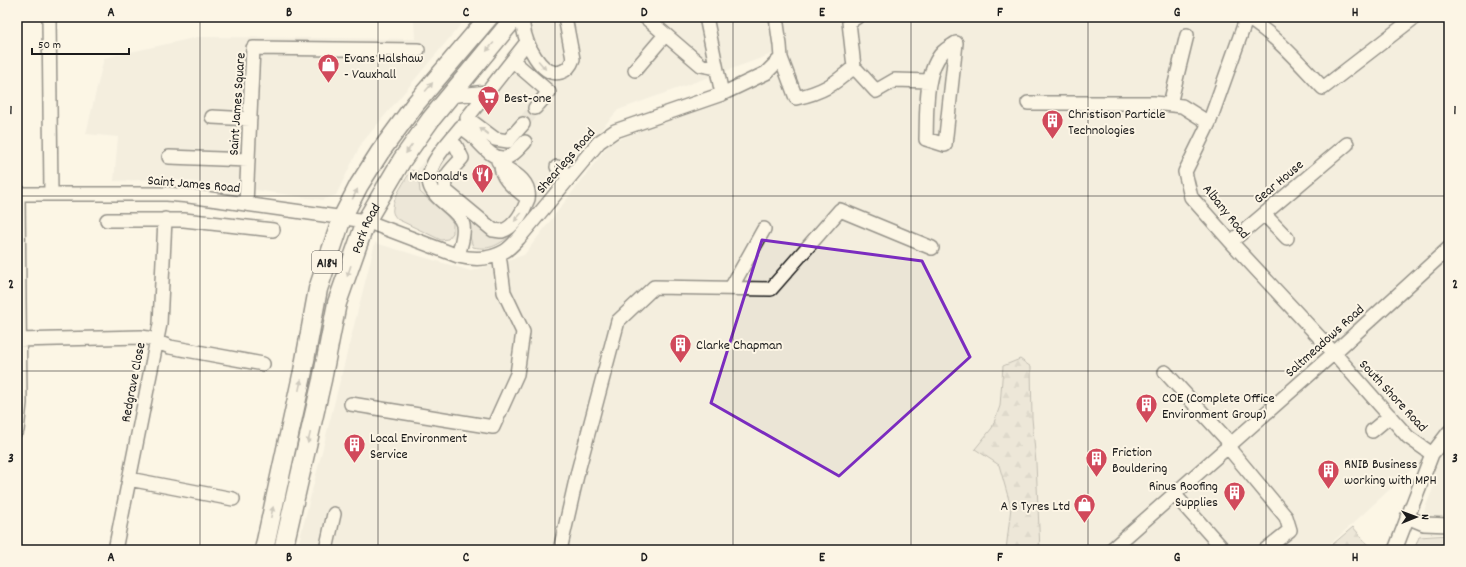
<svg xmlns="http://www.w3.org/2000/svg" width="1466" height="567" font-family="Dekko,sans-serif">
<defs>
<pattern id="forest-firs" width="22" height="20" patternUnits="userSpaceOnUse"><rect width="22" height="20" fill="#dbd5c8"/><path d="M5 1l3.5 6h-7zM16 11l3.5 6h-7z" fill="#bbb6ab"/></pattern>
</defs>
<rect width="100%" height="100%" fill="#fcf5e5"/>
<filter id="ink" filterUnits="userSpaceOnUse"><feTurbulence type="fractalNoise" baseFrequency=".025" numOctaves="2"/><feDisplacementMap in="SourceGraphic" scale="8" xChannelSelector="R" yChannelSelector="G"/><feConvolveMatrix kernelMatrix="1 2 1 2 8 2 1 2 1" color-interpolation-filters="sRGB"/></filter>
<g filter="url(#ink)">
<path fill="#ebe5d6" d="M 427,17 L 467,17 L 361,144 L 336,195 L 322,200 L 222,185 L 170,179 L 114,181 L 118,137 L 86,134 L 104,58 L 198,37 L 415,39 L 414,19 Z
M 539,17 L 1449,17 L 1449,533 L 1419,536 L 1425,508 L 1437,479 L 1413,468 L 1324,550 L 297,550 L 375,243 L 471,271 L 524,255 L 610,143 L 781,74 L 778,52 L 618,110 L 515,229 L 477,248 L 395,213 L 419,167 Z"/>
<path fill="#dbd5c8" stroke="#7c7872" d="M 411,170 L 418,172 L 420,192 L 446,215 L 453,223 L 453,233 L 448,239 L 441,240 L 397,219 C 394,215 392,213 393,208 C 393,197 406,180 411,170 Z
M 465,212 L 495,238 L 506,231 L 513,234 C 499,244 491,251 473,247 L 463,214 Z
M 1449,535 L 1449,550 L 1414,550 L 1419,537 Z"/>
<path fill="url(#forest-firs)" stroke="#7c7872" d="M 1020,359 L 1031,367 L 1032,418 L 1036,463 L 1040,550 L 1006,550 L 1011,507 L 999,465 L 975,449 L 992,428 L 1000,406 L 1003,366 Z
M 1353,527 L 1372,550 L 1326,550 Z"/>
<g fill="none" stroke-linecap="round" stroke-linejoin="round">
<path stroke="#dad4c7" stroke-width="13" stroke-dasharray="13 6" stroke-linecap="butt" d="M 523,124 L 535,108"/>
<defs>
<path id="minor" d="M 49,17 L 51,194
M 524,17 C 524,20 523,23 523,26 C 525,42 541,78 561,72 C 567,70 571,65 573,59 L 565,17
M 645,17 L 701,65 L 716,68
M 706,17 L 722,94
M 1247,17 L 1209,123 L 1185,172 L 1191,197 L 1231,242 L 1334,353 L 1408,437 L 1432,454
M 1247,18 C 1277,36 1299,63 1323,88 L 1415,17
M 956,43 L 945,145 L 926,139 C 927,114 924,71 943,52 C 947,48 952,46 956,43 Z
M 781,58 L 796,98 C 823,92 833,85 854,67 L 876,91 L 895,80 L 929,81
M 513,61 L 549,92 L 535,108
M 854,67 L 849,22 L 857,17
M 635,70 L 665,35
M 449,96 L 487,92
M 1028,103 L 1154,103 L 1182,106 L 1209,123
M 1170,104 L 1187,35
M 212,117 L 250,119
M 523,124 L 508,141 L 495,139 L 467,118 L 527,42
M 450,142 L 456,146 L 462,158 C 454,168 440,177 446,191 L 493,230 C 496,230 499,231 502,231 C 515,227 524,210 528,199 C 517,189 501,181 501,165
M 169,157 L 248,160
M 498,161 L 501,165 C 514,173 531,181 528,199
M 557,167 L 570,177
M 17,194 L 167,194 L 189,196 L 366,221 L 458,256 C 474,260 490,260 505,251 C 510,248 515,242 519,238 L 599,142 L 615,131 L 722,94 L 766,73 L 781,58 L 780,45 L 776,17
M 246,204 L 253,48 L 418,50
M 1264,214 L 1287,238
M 107,220 L 184,220 L 273,230
M 1231,242 L 1347,144
M 458,256 C 460,247 465,235 463,225 C 458,204 418,198 432,167 C 438,152 451,140 461,127 C 465,130 468,132 472,135 C 480,143 494,163 508,157 C 515,154 520,147 525,142
M 731,288 L 764,229
M 17,340 L 141,337 L 148,338 L 170,347 L 263,364
M 1165,372 L 1230,443
M 351,404 L 493,427 L 517,374 L 523,332 L 504,292 L 499,254
M 17,430 L 20,403 L 18,194
M 1372,431 L 1390,416
M 1227,446 L 1286,517 L 1290,530 L 1265,550
M 129,479 L 233,499
M 1174,494 L 1224,550
M 1407,517 L 1424,524 L 1449,525
M 115,550 L 160,324 L 165,219
M 326,550 L 334,514
M 560,550 L 578,471 L 618,321 L 654,287 L 771,289 L 840,210 L 932,248
M 1111,550 L 1334,353 L 1449,248
M 1395,550 L 1432,454 L 1449,432"/>
<g id="highway">
<path d="M 264,550 L 303,371 L 318,289 L 342,218 L 359,185 L 380,152 L 416,103 L 489,17"/>
<path id="s1" d="M 283,550 L 322,380 L 337,303 L 366,221 L 402,160 L 431,119 L 515,17"/>
</g>
</defs>
<use href="#minor" stroke="#1c1c1c" stroke-width="16"/>
<use href="#highway" stroke="#1c1c1c" stroke-width="21"/>
<use href="#minor" stroke="#fcf5e5" stroke-width="13"/>
<use href="#highway" stroke="#fcf5e5" stroke-width="18"/>
</g>
<defs><path id="oneway-solid" d="M-6-.8H1V-3.2L6.5 0L1 3.2V.8H-6Z"/></defs>
<g fill="#97938b">
<use href="#oneway-solid" transform="translate(490 47) rotate(130)"/>
<use href="#oneway-solid" transform="translate(542 65) rotate(50)"/>
<use href="#oneway-solid" transform="translate(429 87) rotate(-50)"/>
<use href="#oneway-solid" transform="translate(484 131) rotate(-142)"/>
<use href="#oneway-solid" transform="translate(409 149) rotate(125)"/>
<use href="#oneway-solid" transform="translate(355 194) rotate(-63)"/>
<use href="#oneway-solid" transform="translate(518 217) rotate(130)"/>
<use href="#oneway-solid" transform="translate(349 271) rotate(109)"/>
<use href="#oneway-solid" transform="translate(300 385) rotate(-78)"/>
<use href="#oneway-solid" transform="translate(309 438) rotate(103)"/>
<use href="#oneway-solid" transform="translate(272 512) rotate(-78)"/>
</g>
</g>
<path d="M0 0H1466V567H0ZM 762,240 L 922,261 L 970,357 L 839,476 L 711,403 Z" fill="#fcf5e5" fill-opacity=".55" fill-rule="evenodd"/>
<path fill="none" stroke="#7b2cbf" stroke-width="3" stroke-linejoin="round" d="M 762,240 L 922,261 L 970,357 L 839,476 L 711,403 Z"/>
<path fill="none" stroke="#1c1c1c" stroke-width="1" stroke-opacity="0.55" d="M 200,17 L 200,550M 378,17 L 378,550M 555,17 L 555,550M 733,17 L 733,550M 911,17 L 911,550M 1088,17 L 1088,550M 1266,17 L 1266,550M 17,196 L 1449,196M 17,371 L 1449,371"/>
<defs>
<symbol id="shop-pin" viewBox="-11 -11 22 30"><path d="M0 17L-7.5 6A9.5 9.5 0 1 1 7.5 6Z" fill="#d1495b" stroke="#fcf5e5"/><path d="M-5-2.5h2.3a2.7 3.5 0 0 1 5.4 0H5L5.5 6h-11ZM-1.5-2.5h3a1.5 2.3 0 0 0-3 0Z" fill="#fff"/></symbol>
<symbol id="supermarket-pin" viewBox="-11 -11 22 30"><path d="M0 17L-7.5 6A9.5 9.5 0 1 1 7.5 6Z" fill="#d1495b" stroke="#fcf5e5"/><path d="M-6-5.5h2.5l.6 2H6L4.5 2H-2.5L-4.4-4H-6ZM-1.5 3.2a1.3 1.3 0 1 0 .1 0ZM3 3.2a1.3 1.3 0 1 0 .1 0Z" fill="#fff"/></symbol>
<symbol id="building-pin" viewBox="-11 -11 22 30"><path d="M0 17L-7.5 6A9.5 9.5 0 1 1 7.5 6Z" fill="#d1495b" stroke="#fcf5e5"/><path d="M-4-6H4V6H1V3H-1V6H-4ZM-2.5-4.3h1.7v1.8h-1.7ZM.8-4.3h1.7v1.8H.8ZM-2.5-1h1.7V.8h-1.7ZM.8-1h1.7V.8H.8Z" fill="#fff"/></symbol>
<symbol id="restaurant-pin" viewBox="-11 -11 22 30"><path d="M0 17L-7.5 6A9.5 9.5 0 1 1 7.5 6Z" fill="#d1495b" stroke="#fcf5e5"/><path d="M-5-6h1v4h1v-4h1v4h1v-4h1v5L-1.5 .5V6h-2V.5L-5-1ZM5-6V6H3V1.5H1.5Q1.5-4 5-6Z" fill="#fff"/></symbol>
</defs>
<g fill-rule="evenodd">
<use href="#shop-pin" x="316" y="52" width="25" height="34"/>
<use href="#supermarket-pin" x="476" y="84" width="25" height="34"/>
<use href="#building-pin" x="1040" y="108" width="25" height="34"/>
<use href="#restaurant-pin" x="470" y="162" width="25" height="34"/>
<use href="#building-pin" x="668" y="332" width="25" height="34"/>
<use href="#building-pin" x="1134" y="392" width="25" height="34"/>
<use href="#building-pin" x="342" y="432" width="25" height="34"/>
<use href="#building-pin" x="1084" y="446" width="25" height="34"/>
<use href="#building-pin" x="1316" y="458" width="25" height="34"/>
<use href="#building-pin" x="1222" y="480" width="25" height="34"/>
<use href="#shop-pin" x="1072" y="492" width="25" height="34"/>
</g>
<g text-anchor="middle" stroke-width="4" stroke-linejoin="round" paint-order="stroke">
<rect fill="#fcf5e5" stroke="#5f5d58" stroke-width="1" x="312" y="251" width="30" height="22" rx="3"/>
<g font-size="13" font-weight="bold" fill="#1c1c1c">
<text x="327" y="267">A184</text>
</g>
<g font-size="14" fill="#1c1c1c" stroke="#fcf5e5" text-anchor="start">
<text x="344" y="62">Evans Halshaw<tspan x="344" dy="16">- Vauxhall</tspan></text>
<text x="504" y="102">Best-one</text>
<text x="1068" y="118">Christison Particle<tspan x="1068" dy="16">Technologies</tspan></text>
<text x="468" y="180" text-anchor="end">McDonald's</text>
<text x="696" y="349">Clarke Chapman</text>
<text x="1162" y="402">COE (Complete Office<tspan x="1162" dy="16">Environment Group)</tspan></text>
<text x="370" y="442">Local Environment<tspan x="370" dy="16">Service</tspan></text>
<text x="1112" y="456">Friction<tspan x="1112" dy="16">Bouldering</tspan></text>
<text x="1344" y="468">RNIB Business<tspan x="1344" dy="16">working with MPH</tspan></text>
<text x="1218" y="490" text-anchor="end">Rinus Roofing<tspan x="1218" dy="16">Supplies</tspan></text>
<text x="1070" y="510" text-anchor="end">A S Tyres Ltd</text>
</g>
<g font-size="14" fill="#1c1c1c" stroke="#fcf5e5">
<text transform="translate(236 104) rotate(-86)" y="5">Saint James Square</text>
<text transform="translate(565 160) rotate(-49)" y="5">Shearlegs Road</text>
<text transform="translate(1278 181) rotate(-40)" y="5">Gear House</text>
<text transform="translate(194 183) rotate(5)" y="5">Saint James Road</text>
<text transform="translate(1227 211) rotate(51)" y="5">Albany Road</text>
<text dy="5" stroke="none"><textPath href="#s1" startOffset="333">Park Road</textPath></text>
<text transform="translate(1324 340) rotate(-42)" y="5">Saltmeadows Road</text>
<text transform="translate(132 382) rotate(-79)" y="5">Redgrave Close</text>
<text transform="translate(1394 395) rotate(47)" y="5">South Shore Road</text>
</g>
</g>
<rect width="1466" height="567" fill="none" stroke="#fcf5e5" stroke-width="44"/>
<g transform="translate(1416 517) rotate(89)" stroke="#fcf5e5" stroke-width="3" paint-order="stroke">
<path d="M0-3L7 15L0 10L-7 15Z" fill="#1c1c1c"/>
<text y="-6" font-size="11" font-weight="bold" text-anchor="middle" fill="#1c1c1c">N</text>
</g>
<path d="M32 48v6h97v-6" fill="none" stroke="#1c1c1c" stroke-width="2"/>
<text x="38" y="48" font-size="12" fill="#1c1c1c" stroke="#fcf5e5" stroke-width="3" paint-order="stroke">50 m</text>
<rect x="22" y="22" width="1422" height="523" fill="none" stroke="#1c1c1c" stroke-width="1.5"/>
<g font-size="13" text-anchor="middle" font-weight="bold" fill="#1c1c1c">
<text x="111" y="16">A</text>
<text x="289" y="16">B</text>
<text x="466" y="16">C</text>
<text x="644" y="16">D</text>
<text x="822" y="16">E</text>
<text x="1000" y="16">F</text>
<text x="1177" y="16">G</text>
<text x="1355" y="16">H</text>
<text x="11" y="114">1</text>
<text x="1455" y="114">1</text>
<text x="11" y="288">2</text>
<text x="1455" y="288">2</text>
<text x="11" y="462">3</text>
<text x="1455" y="462">3</text>
<text x="111" y="561">A</text>
<text x="289" y="561">B</text>
<text x="466" y="561">C</text>
<text x="644" y="561">D</text>
<text x="822" y="561">E</text>
<text x="1000" y="561">F</text>
<text x="1177" y="561">G</text>
<text x="1355" y="561">H</text>
</g>
</svg>
